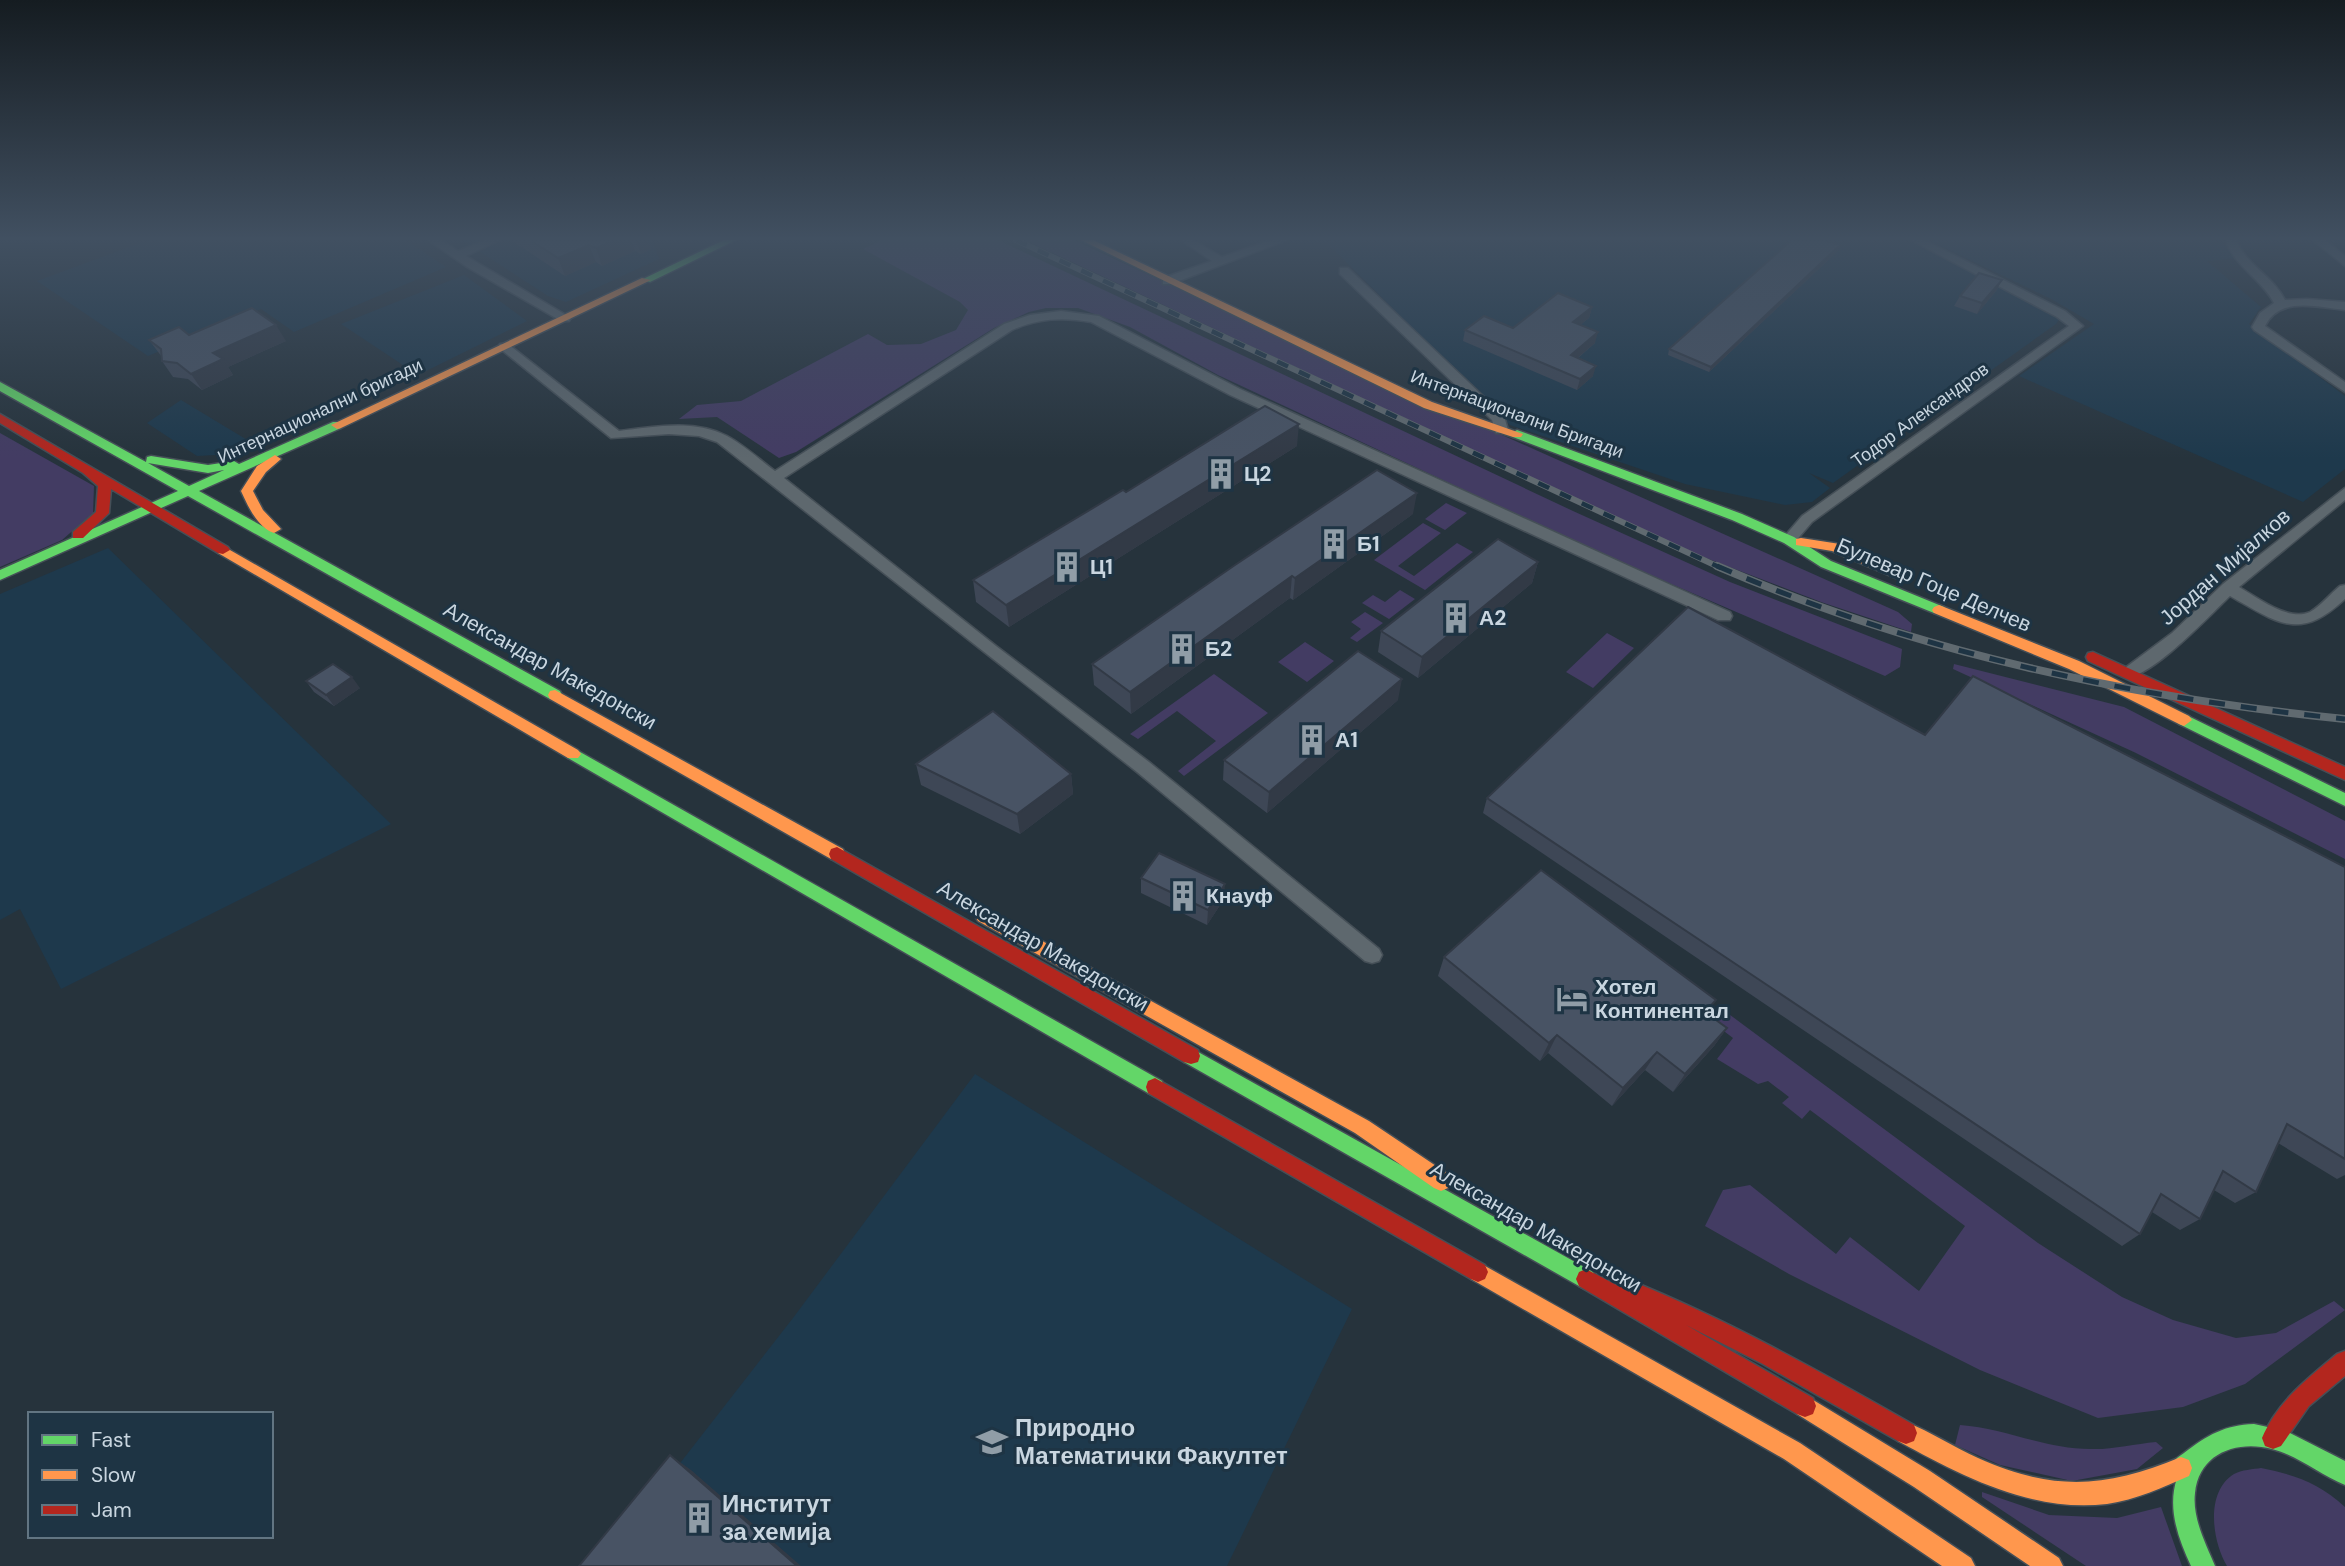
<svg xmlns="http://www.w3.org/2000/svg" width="2345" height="1566" font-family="'DM Sans',sans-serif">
<rect width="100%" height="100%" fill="#26333c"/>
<path fill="#1e394c" d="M 148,240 L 406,240 L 446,267 L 294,332 L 261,309 L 148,356 L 37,281 Z
M 462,240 L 652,240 L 659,259 L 566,302 L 548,296 Z
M 1333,240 L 1910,240 L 2061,317 L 2056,324 L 1833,483 L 1809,473 L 1830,488 L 1812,502 L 1785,505 L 1685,484 L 1510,425 L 1327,243 Z
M 1933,240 L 2220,240 L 2238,258 L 2207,261 L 2261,307 L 2249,324 L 2345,396 L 2345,469 L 2303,502 L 2019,376 L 2094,324 L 2053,300 L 1931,241 Z
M 464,275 L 527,321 L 418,375 L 341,324 Z
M 181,400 L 259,447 L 234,454 L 197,456 L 147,423 Z
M 108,548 L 391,824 L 61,989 L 20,909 L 0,920 L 0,594 Z
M 975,1074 L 1352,1309 L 1227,1566 L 600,1566 L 793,1318 Z"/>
<path fill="#433c63" d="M 882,240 L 998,240 L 1573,511 L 1730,582 L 1902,649 L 1900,667 L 1885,676 L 1599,553 L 1218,375 L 1130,327 L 1078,308 L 1046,308 L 1029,312 L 994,328 L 796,452 L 779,458 L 717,417 L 679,419 L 697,405 L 741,401 L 868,334 L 887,345 L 921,344 L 956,330 L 968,310 L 960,302 L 863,249 Z
M 1025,240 L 1074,240 L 1267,330 L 1898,612 L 1912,624 L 1911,632 L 1821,602 L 1685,550 Z
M 0,433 L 94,486 L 93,513 L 62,540 L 0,567 Z
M 1446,503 L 1467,513 L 1445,530 L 1425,519 Z
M 1423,523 L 1441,533 L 1398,566 L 1414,576 L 1457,543 L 1473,552 L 1425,590 L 1374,560 Z
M 1400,590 L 1415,599 L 1389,619 L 1362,603 L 1373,595 L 1385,602 Z
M 1365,612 L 1383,623 L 1357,642 L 1350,638 L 1361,629 L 1351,622 Z
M 1607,633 L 1634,648 L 1593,688 L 1566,672 Z
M 1305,642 L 1334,661 L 1307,682 L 1278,662 Z
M 1954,664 L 2124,707 L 2345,821 L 2345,859 L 2136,753 L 1953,669 Z
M 1214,674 L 1268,713 L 1184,776 L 1178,771 L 1216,741 L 1177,711 L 1138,739 L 1130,734 Z
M 1718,1006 L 2038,1243 L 2122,1297 L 2173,1320 L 2236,1338 L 2276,1333 L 2334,1301 L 2345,1310 L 2245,1384 L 2183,1407 L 2098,1418 L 1980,1370 L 1789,1274 L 1705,1226 L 1723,1190 L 1750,1185 L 1836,1254 L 1850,1237 L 1919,1291 L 1965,1226 L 1810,1110 L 1802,1119 L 1782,1103 L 1789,1097 L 1768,1081 L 1758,1084 L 1717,1059 L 1733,1038 L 1708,1019 Z
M 1960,1425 C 2004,1428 2045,1449 2090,1449 C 2111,1450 2134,1444 2156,1442 L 2163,1448 L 2137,1469 L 2072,1481 L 2000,1465 L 1955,1445 Z
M 2261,1468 C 2295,1475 2319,1483 2345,1507 L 2345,1566 L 2227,1566 C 2212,1541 2205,1492 2234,1474 C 2241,1470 2254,1469 2261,1468 Z
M 1982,1492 L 2049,1515 L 2117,1518 L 2161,1507 L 2182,1566 L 2086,1566 L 1982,1497 Z"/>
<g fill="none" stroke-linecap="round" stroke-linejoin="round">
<defs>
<path id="street" d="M 428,240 L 441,240 L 458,251 L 486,240 L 500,240 L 466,256 L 571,318 L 569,321 L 561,321 L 467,267 Z
M 1181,240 L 1193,240 L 1222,257 L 1271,240 L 1287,240 L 1171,284 L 1163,284 L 1163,278 L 1212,261 Z
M 1911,240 L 1924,240 L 2065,311 L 2083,326 L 1812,522 L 1794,543 L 1784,543 L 1782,540 L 1784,537 L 1802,516 L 2069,326 L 2057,317 Z
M 2226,240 L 2236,240 C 2246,265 2273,276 2285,300 L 2307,299 L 2345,302 L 2345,310 C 2317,307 2280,296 2265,326 L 2345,382 L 2345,392 L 2254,330 L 2252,327 L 2260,313 L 2274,303 C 2262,279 2233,266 2226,240 Z
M 2313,240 L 2325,240 L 2345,256 L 2345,266 Z
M 1340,268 L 1348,268 L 1504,416 L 1508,430 L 1506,433 L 1496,433 L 1492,420 L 1340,274 Z
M 1061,311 L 1099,316 L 1240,389 L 1730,612 L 1732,616 L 1730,620 L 1718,620 L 1230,395 L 1091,322 C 1063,317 1039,318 1012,330 L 784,478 L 996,646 L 1149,762 L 1379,949 L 1382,955 L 1379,961 L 1372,963 L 1365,961 L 1137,772 L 717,442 L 699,436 L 669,434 L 611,438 L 498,347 L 500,344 L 508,344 L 619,431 C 653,427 694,419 727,436 C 744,445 760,460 775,471 L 1004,324 L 1030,315 Z
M 2345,488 L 2345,500 L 2239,587 C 2257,597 2288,622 2310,612 C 2321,606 2330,594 2340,586 L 2345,585 L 2345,599 C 2299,642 2278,623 2230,596 C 2213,612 2147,683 2125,676 L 2123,672 L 2125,668 L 2172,633 L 2223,584 Z"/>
<path id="fast" d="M 724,240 L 736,240 L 650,282 L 641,280 Z
M 0,382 L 146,462 L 147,457 L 151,456 L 208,465 L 234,461 L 239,464 L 333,422 L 341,422 L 341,428 L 199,491 L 560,691 L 562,695 L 560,699 L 550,699 L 188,496 L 0,580 L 0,570 L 178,491 L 0,391 ZM 148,463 L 208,473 L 224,470 L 189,486 Z
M 1517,430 L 1742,514 L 1794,537 L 1831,561 L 1944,607 L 1946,610 L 1944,613 L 1934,613 L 1821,567 L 1784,543 L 1732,520 L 1513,437 L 1511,434 Z
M 2184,714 L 2345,793 L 2345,806 L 2179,724 L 2176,720 Z
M 573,748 L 1162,1081 L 1164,1087 L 1162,1093 L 1155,1096 L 1148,1093 L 568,758 L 565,754 Z
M 1191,1048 L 1593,1272 L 1596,1279 L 1593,1286 L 1586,1289 L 1579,1286 L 1184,1062 L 1182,1056 L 1184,1050 Z
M 2254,1424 L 2286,1431 L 2345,1461 L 2345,1485 C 2320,1475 2299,1456 2272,1449 C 2237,1440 2199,1453 2195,1493 C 2192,1518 2206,1544 2215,1566 L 2191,1566 C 2178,1538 2167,1508 2177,1478 L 2173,1476 L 2170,1468 C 2173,1460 2177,1458 2184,1453 C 2207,1435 2225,1425 2254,1424 Z"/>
<path id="slow" d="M 1081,240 L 1093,240 L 1432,402 L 1523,434 L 1521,437 L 1513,437 L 1424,408 Z
M 642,278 L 651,280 L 341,428 L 337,429 L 331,425 Z
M 275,455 L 281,459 L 266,472 L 253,491 L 263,510 L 281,529 L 274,533 C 257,527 248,506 241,491 L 257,466 Z
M 1801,538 L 1840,544 L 1908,573 L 1910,576 L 1903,581 L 1832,551 L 1796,545 L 1796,539 Z
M 223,546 L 578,750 L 581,754 L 578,758 L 568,758 L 218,553 L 218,547 Z
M 1939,605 L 2079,661 L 2189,716 L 2192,720 L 2184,726 L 2179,724 L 2069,669 L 1934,613 L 1932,610 L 1934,607 Z
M 555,690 L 843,849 L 845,854 L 843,859 L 831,859 L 550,699 L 548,695 L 550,691 Z
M 984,909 L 1369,1121 L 1448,1174 L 1451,1181 L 1448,1188 L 1441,1191 L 1434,1188 L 1355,1133 L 978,921 L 975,916 L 978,911 Z
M 1478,1262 L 1800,1443 L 1971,1558 L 1975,1566 L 1942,1566 L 1784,1459 L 1471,1279 L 1468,1272 L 1471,1265 Z
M 1805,1395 L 1930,1471 L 2059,1558 L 2063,1566 L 2030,1566 L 1914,1487 L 1797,1414 L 1794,1406 L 1797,1398 Z
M 1906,1422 C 1931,1432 1954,1447 1978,1458 C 2054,1492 2106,1488 2181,1457 L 2189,1460 L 2192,1468 L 2189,1476 C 2163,1487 2136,1500 2107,1504 C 2032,1513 1962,1476 1898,1441 L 1895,1433 L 1898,1425 Z"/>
<path id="jam" d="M 0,414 L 228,547 L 230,550 L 223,554 L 218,553 L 111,489 L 109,513 L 83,538 L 73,538 L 73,532 L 96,512 L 98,486 L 83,473 L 0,423 Z
M 2093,652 L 2345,767 L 2345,780 L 2088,661 L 2086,657 L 2088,653 Z
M 837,847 L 1198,1050 L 1200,1056 L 1198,1062 L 1191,1064 L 1184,1062 L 831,859 L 829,854 L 831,849 Z
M 1155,1078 L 1485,1265 L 1488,1272 L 1485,1279 L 1478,1282 L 1471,1279 L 1148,1093 L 1146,1087 L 1148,1081 Z
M 1586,1269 L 1620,1287 L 1622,1283 L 1629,1280 C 1728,1320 1821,1372 1914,1425 L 1917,1433 L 1914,1441 L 1906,1444 L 1898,1441 L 1763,1364 L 1686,1325 L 1813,1398 L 1816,1406 L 1813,1414 L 1805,1417 L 1797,1414 L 1579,1286 L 1576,1279 L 1579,1272 Z
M 2345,1351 L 2345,1376 L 2309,1406 L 2281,1446 L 2273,1449 L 2265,1446 L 2262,1438 C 2277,1402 2308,1378 2337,1354 Z"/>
</defs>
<use href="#street" stroke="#454f57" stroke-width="3"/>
<use href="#fast" stroke="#454f57" stroke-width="3"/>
<use href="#slow" stroke="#454f57" stroke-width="3"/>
<use href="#jam" stroke="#454f57" stroke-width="3"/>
<use href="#street" fill="#5e686e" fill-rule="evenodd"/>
<use href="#fast" fill="#63d668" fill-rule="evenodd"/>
<use href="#slow" fill="#ff974d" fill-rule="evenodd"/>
<use href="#jam" fill="#b3261e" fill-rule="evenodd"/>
<defs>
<path id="rail-far1" d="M 1016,240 L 1721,568"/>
<path id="rail" d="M 1717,566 C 1918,653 2128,697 2345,719"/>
</defs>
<use href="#rail-far1" stroke="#606a70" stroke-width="6"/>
<use href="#rail" stroke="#606a70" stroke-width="8"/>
<use href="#rail-far1" stroke="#1e3444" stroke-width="4.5" stroke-dasharray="12" stroke-linecap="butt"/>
<use href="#rail" stroke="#1e3444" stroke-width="5" stroke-dasharray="16" stroke-linecap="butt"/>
</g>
<path fill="#3e4756" d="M 511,240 L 648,240 L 651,249 L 641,254 L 635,251 L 602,266 L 596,262 L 565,276 Z
M 1838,251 L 1709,372 L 1668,355 L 1669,349 Z
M 2002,280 L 1996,291 L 1977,314 L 1954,306 L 1960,296 Z
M 1592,307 L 1589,318 L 1580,325 L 1595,343 L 1578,358 L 1593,376 L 1577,390 L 1463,341 L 1465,330 L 1513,328 Z
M 189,335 L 286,341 L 228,367 L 233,375 L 202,390 L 188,379 L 173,377 L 162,361 L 162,357 L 149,340 Z
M 1297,446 L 1009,627 L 976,602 L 973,580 L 1126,492 Z
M 1413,514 L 1293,600 L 1290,598 L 1131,714 L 1094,685 L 1092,664 Z
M 1538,562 L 1532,583 L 1418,678 L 1378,652 L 1381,631 Z
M 306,681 L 360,688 L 334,706 L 314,692 Z
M 1398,700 L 1267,813 L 1223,780 L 1224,760 Z
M 1925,735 L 2345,867 L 2345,1175 L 2337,1179 L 2278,1143 L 2256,1192 L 2235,1203 L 2214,1190 L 2200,1219 L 2180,1230 L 2152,1212 L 2140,1234 L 2122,1246 L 1483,813 L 1487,798 Z
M 916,764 L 1071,774 L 1073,794 L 1020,834 L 921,785 Z
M 1141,878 L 1224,899 L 1207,925 L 1141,893 Z
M 1444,957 L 1716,1000 L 1707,1013 L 1727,1028 L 1714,1046 L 1673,1092 L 1645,1070 L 1612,1106 L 1548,1053 L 1540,1061 L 1438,976 Z"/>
<path fill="#323a46" d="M 615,240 L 631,240 L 635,251 L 602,266 L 596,248 Z
M 636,240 L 648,240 L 651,249 L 641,254 Z
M 589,245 L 596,262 L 565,276 L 558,258 Z
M 1840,245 L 1838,251 L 1709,372 L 1711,367 Z
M 2002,280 L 1996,291 L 1977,314 L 1982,303 Z
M 1592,307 L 1589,318 L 1570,333 L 1573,322 Z
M 276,325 L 286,341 L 228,367 L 233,375 L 202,390 L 191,374 L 213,353 Z
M 1598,332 L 1595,343 L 1568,366 L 1571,355 Z
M 1596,366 L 1593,376 L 1577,390 L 1580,379 Z
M 1299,424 L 1297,446 L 1009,627 L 1006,605 Z
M 1417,493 L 1413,514 L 1293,600 L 1295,578 Z
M 1538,562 L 1532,583 L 1418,678 L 1422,657 Z
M 1292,576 L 1290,598 L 1131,714 L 1130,692 Z
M 352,677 L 360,688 L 334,706 L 326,695 Z
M 1402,679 L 1398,700 L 1267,813 L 1269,792 Z
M 1071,774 L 1073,794 L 1020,834 L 1017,814 Z
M 1225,884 L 1224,899 L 1207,925 L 1208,910 Z
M 1727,1028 L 1714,1046 L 1673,1092 L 1685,1074 Z
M 1557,1035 L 1548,1053 L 1540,1061 L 1549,1043 Z
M 1657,1052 L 1645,1070 L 1612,1106 L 1623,1088 Z
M 670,1455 L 691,1470 L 801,1566 L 797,1566 Z"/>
<path fill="#485364" stroke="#323a46" stroke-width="2" d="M 530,240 L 615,240 L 596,248 L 589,245 L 558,258 Z
M 1792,240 L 1824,240 L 1840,245 L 1711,367 L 1669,349 Z
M 1979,273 L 2002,280 L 1982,303 L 1960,296 Z
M 1558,293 L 1592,307 L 1573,322 L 1598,332 L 1571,355 L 1596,366 L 1580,379 L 1465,330 L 1484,316 L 1513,328 Z
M 252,308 L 276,325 L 213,353 L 223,359 L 191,374 L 177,363 L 162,361 L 161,349 L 149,340 L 179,327 L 189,335 Z
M 1265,406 L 1299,424 L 1006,605 L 973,580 L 1123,490 L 1126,492 Z
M 1377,470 L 1417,493 L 1295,578 L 1292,576 L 1130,692 L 1092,664 L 1235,565 Z
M 1498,539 L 1538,562 L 1422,657 L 1381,631 Z
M 1688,607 L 1925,735 L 1973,676 L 2345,867 L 2345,1159 L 2287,1124 L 2256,1192 L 2223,1171 L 2200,1219 L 2161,1194 L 2140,1234 L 1487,798 Z
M 1358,651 L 1402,679 L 1269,792 L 1224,760 Z
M 333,664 L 352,677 L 326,695 L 306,681 Z
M 993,711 L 1071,774 L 1017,814 L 916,764 Z
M 1159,853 L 1225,884 L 1208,910 L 1141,878 Z
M 1541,870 L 1716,1000 L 1705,1012 L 1727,1028 L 1685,1074 L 1657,1052 L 1623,1088 L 1557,1035 L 1549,1043 L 1444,957 Z
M 670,1455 L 797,1566 L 579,1566 Z"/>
<linearGradient id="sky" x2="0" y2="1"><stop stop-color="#151c21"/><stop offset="0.52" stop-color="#415061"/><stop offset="1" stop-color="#415061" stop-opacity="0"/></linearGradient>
<rect width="2345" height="459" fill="url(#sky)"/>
<defs>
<symbol id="building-bare" viewBox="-9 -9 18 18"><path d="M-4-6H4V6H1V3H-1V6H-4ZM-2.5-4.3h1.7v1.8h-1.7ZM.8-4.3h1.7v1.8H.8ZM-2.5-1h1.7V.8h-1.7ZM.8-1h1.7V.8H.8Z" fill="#909da7" stroke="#1e3444" stroke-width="2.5" paint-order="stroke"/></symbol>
<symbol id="hotel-bare" viewBox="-9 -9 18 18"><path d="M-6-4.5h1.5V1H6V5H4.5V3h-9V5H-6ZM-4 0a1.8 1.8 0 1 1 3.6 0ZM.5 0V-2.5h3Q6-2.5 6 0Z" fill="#909da7" stroke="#1e3444" stroke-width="2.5" paint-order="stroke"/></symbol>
<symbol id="university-bare" viewBox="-9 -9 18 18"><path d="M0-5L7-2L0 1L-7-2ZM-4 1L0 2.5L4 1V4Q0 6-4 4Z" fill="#909da7" stroke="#1e3444" stroke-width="2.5" paint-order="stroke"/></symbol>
</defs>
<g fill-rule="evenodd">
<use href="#building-bare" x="1199" y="452" width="44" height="44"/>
<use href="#building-bare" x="1312" y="522" width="44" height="44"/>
<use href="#building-bare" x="1045" y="545" width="44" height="44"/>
<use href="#building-bare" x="1434" y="596" width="44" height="44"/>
<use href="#building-bare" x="1160" y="627" width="44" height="44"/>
<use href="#building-bare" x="1290" y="718" width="44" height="44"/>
<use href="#building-bare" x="1161" y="874" width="44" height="44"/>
<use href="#hotel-bare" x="1550" y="977" width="44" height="44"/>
<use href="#university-bare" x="970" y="1420" width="44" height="44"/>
<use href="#building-bare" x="677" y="1496" width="44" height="44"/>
</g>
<g text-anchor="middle" stroke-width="6" stroke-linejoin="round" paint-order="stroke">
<g font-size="18" fill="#c9d6e0" stroke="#1e3444">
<text transform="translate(320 411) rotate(-25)" y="6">Интернационални бригади</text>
<text transform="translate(1517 414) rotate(20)" y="6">Интернационални Бригади</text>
<text transform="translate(1920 415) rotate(-36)" y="6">Тодор Александров</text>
</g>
<g font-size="21" font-weight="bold" fill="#c9d6e0" stroke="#1e3444" text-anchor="start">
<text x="1244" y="481">Ц2</text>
<text x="1357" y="551">Б1</text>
<text x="1090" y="574">Ц1</text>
<text x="1479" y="625">А2</text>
<text x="1205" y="656">Б2</text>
<text x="1335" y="747">А1</text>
<text x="1206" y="903">Кнауф</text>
<text x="1595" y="994">Хотел<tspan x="1595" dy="24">Континентал</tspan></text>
</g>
<g font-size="21" fill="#c9d6e0" stroke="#1e3444">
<text transform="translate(2225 567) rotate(-41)" y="7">Јордан Мијалков</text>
<text transform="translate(1934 585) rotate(23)" y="7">Булевар Гоце Делчев</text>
<text transform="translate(550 666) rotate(29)" y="7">Александар Македонски</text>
<text transform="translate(1043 946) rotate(30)" y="7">Александар Македонски</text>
<text transform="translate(1536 1227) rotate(30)" y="7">Александар Македонски</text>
</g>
<g font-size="24" font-weight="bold" fill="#c9d6e0" stroke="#1e3444" text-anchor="start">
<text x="1015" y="1436">Природно<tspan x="1015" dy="28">Математички Факултет</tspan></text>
<text x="722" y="1512">Институт<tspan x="722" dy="28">за хемија</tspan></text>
</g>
</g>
<rect x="28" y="1412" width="245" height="126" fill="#1e3444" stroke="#627582" stroke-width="2"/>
<rect x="42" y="1435" width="35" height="10" fill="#63d668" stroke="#627582" stroke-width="2"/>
<text x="91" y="1447" font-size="21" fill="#c9d6e0">Fast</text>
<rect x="42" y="1470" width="35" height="10" fill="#ff974d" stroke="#627582" stroke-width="2"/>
<text x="91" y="1482" font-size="21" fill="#c9d6e0">Slow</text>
<rect x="42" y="1505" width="35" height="10" fill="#b3261e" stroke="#627582" stroke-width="2"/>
<text x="91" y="1517" font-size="21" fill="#c9d6e0">Jam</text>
</svg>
